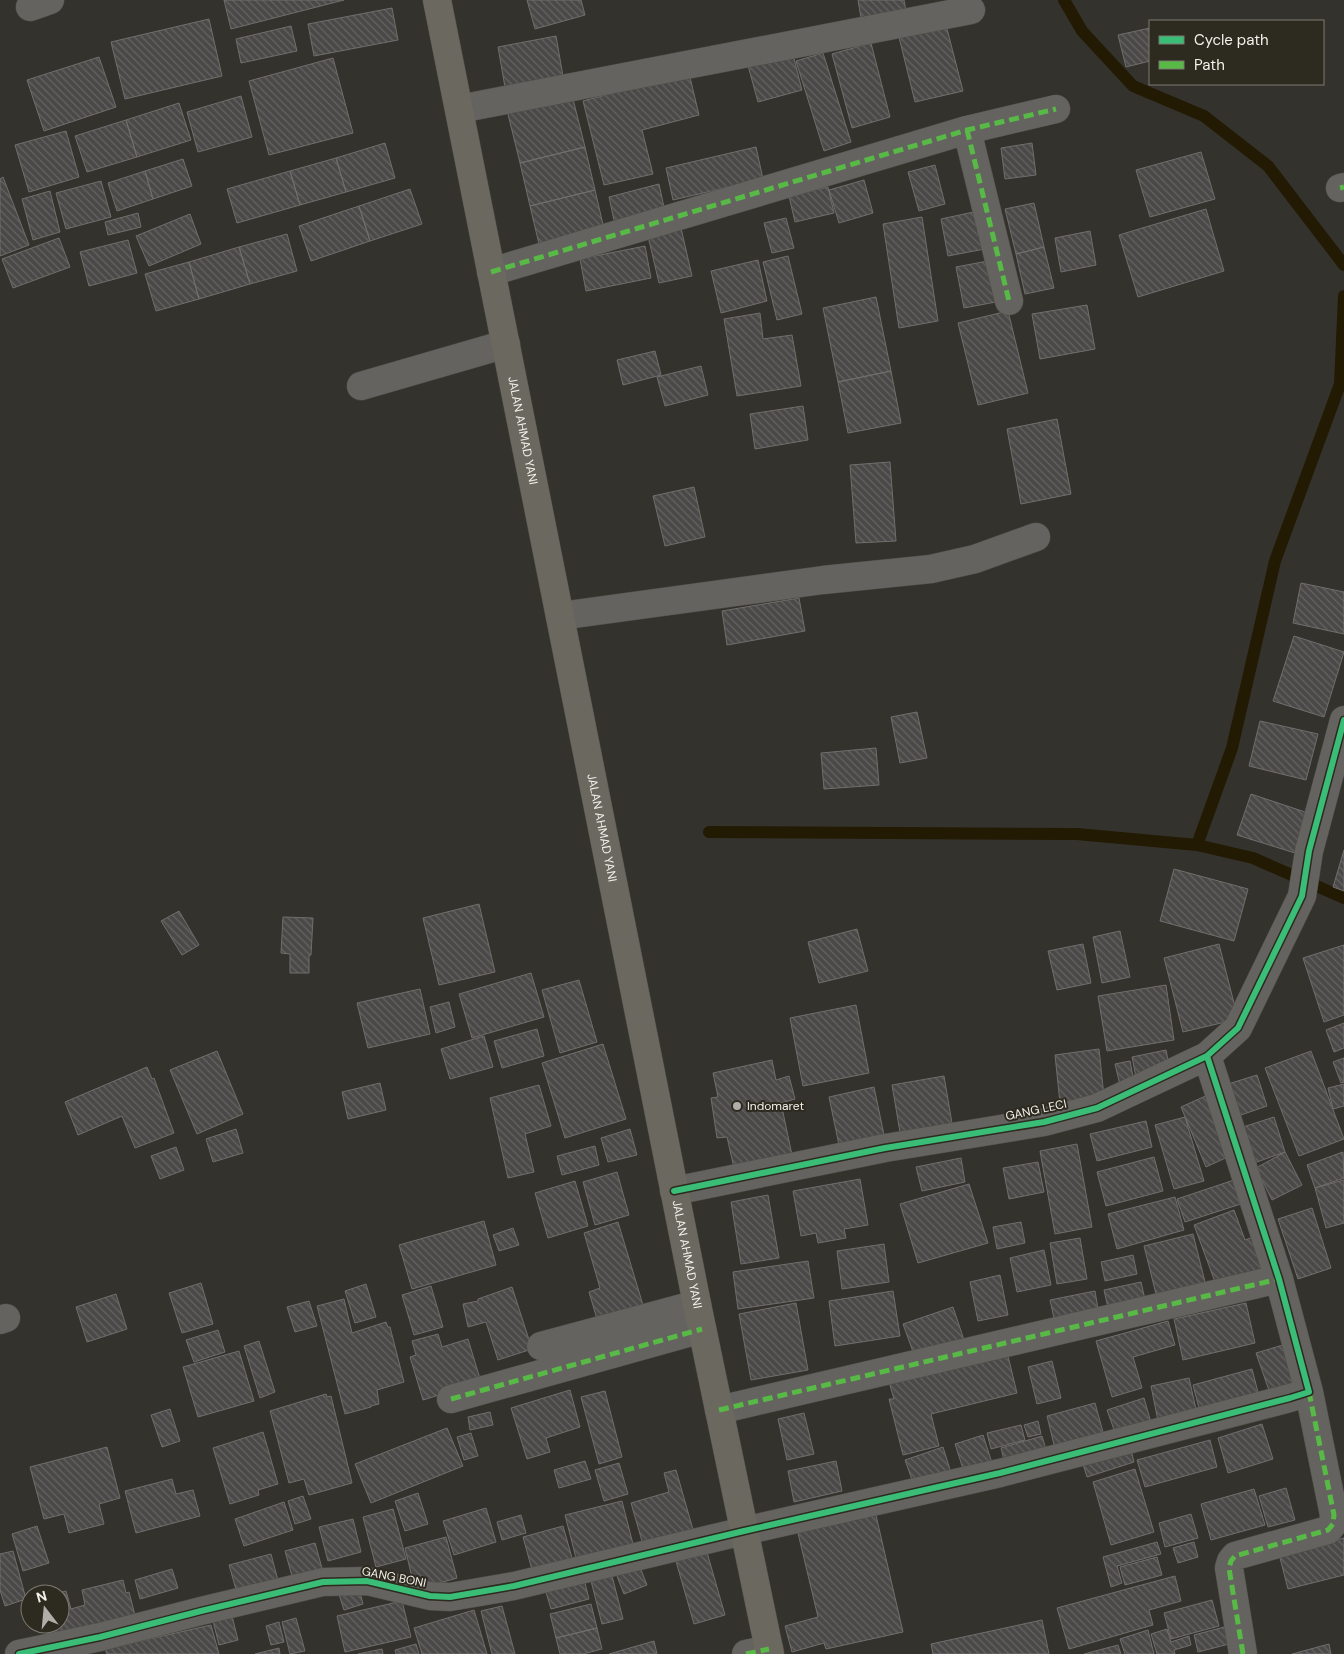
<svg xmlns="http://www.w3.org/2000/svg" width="1344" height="1654" font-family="'DM Sans',sans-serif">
<defs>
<pattern id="building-back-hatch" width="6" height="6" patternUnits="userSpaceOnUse" patternTransform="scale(1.25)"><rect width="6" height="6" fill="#4b4848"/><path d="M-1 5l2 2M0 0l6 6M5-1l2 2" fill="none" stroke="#656363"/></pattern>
</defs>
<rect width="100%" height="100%" fill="#34322c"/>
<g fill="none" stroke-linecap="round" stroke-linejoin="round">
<path stroke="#231a04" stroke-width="12" d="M 1064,0 L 1082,31 L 1133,86 L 1204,116 L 1268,166 L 1344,265
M 709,832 L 1077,834 L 1197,845 L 1253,858 L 1344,898
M 1197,845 L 1232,748 L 1275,561 L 1340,384 L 1344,296"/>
</g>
<path fill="url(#building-back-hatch)" stroke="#716e6e" d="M 224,0 L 344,0 L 231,29 Z
M 527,0 L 581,0 L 585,15 L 535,29 Z
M 858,0 L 904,0 L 906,11 L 861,18 Z
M 392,8 L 398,40 L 314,56 L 308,24 Z
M 944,17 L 963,91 L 915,102 L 897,29 Z
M 209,19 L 222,76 L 125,99 L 111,42 Z
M 291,26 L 297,51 L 241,63 L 236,39 Z
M 1150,28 L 1150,61 L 1126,67 L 1118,35 Z
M 556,36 L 564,82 L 506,93 L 498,47 Z
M 871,43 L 890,117 L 852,128 L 832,54 Z
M 792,51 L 802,90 L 758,102 L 747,62 Z
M 823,53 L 851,142 L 824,151 L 796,61 Z
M 99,57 L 116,107 L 44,131 L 27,80 Z
M 333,58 L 353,133 L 269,155 L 249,81 Z
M 689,73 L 699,115 L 642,130 L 653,174 L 604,185 L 583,101 Z
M 571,91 L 585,147 L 520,163 L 506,106 Z
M 241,96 L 252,137 L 198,152 L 187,112 Z
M 179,103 L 191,140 L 137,157 L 126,120 Z
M 126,120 L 137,157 L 87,172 L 75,136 Z
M 66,131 L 79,177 L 29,192 L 15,145 Z
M 385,143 L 395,178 L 346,192 L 336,158 Z
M 1032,143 L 1036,175 L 1005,179 L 1001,148 Z
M 585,147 L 595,190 L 530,206 L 520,163 Z
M 756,147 L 763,179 L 673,200 L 666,168 Z
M 1201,152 L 1215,199 L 1150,217 L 1136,170 Z
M 336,158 L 346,192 L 300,205 L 290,171 Z
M 183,159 L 192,186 L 153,199 L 145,171 Z
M 935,165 L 945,204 L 919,211 L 908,172 Z
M 145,171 L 153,199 L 117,211 L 108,183 Z
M 290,171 L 300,205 L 237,223 L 227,189 Z
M 3,177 L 29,245 L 0,256 L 0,179 Z
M 864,180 L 873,213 L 839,223 L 829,190 Z
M 101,181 L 111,217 L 66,229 L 56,193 Z
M 659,184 L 665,212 L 615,225 L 609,197 Z
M 828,187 L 834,213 L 795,222 L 789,196 Z
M 410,189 L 422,224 L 370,241 L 359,206 Z
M 595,190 L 604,229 L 539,244 L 530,206 Z
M 50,191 L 60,232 L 33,240 L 22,199 Z
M 1034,203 L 1044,247 L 1016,254 L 1005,209 Z
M 359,206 L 370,241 L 311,261 L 299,226 Z
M 1206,209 L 1224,271 L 1138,297 L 1119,235 Z
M 983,210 L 990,248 L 948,256 L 941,219 Z
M 138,213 L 141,227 L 108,235 L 105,222 Z
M 190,214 L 201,244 L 149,266 L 136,236 Z
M 922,217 L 938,321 L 899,328 L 883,224 Z
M 786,218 L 794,248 L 772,253 L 764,223 Z
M 681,228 L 692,276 L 659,283 L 648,236 Z
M 1090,231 L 1096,265 L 1061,272 L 1055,238 Z
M 287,234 L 297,271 L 250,284 L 239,247 Z
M 59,238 L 70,267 L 13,288 L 2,259 Z
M 128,240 L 137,273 L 89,286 L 80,252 Z
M 645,246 L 651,278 L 586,291 L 580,259 Z
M 239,247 L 250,284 L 199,299 L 189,262 Z
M 1044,247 L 1054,288 L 1025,294 L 1016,254 Z
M 788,256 L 802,314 L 777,320 L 763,262 Z
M 758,260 L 767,301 L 721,313 L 711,271 Z
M 993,260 L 1001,301 L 964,308 L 956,267 Z
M 189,262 L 199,299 L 156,311 L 145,274 Z
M 876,297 L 891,371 L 838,382 L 823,308 Z
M 1087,305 L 1095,349 L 1040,359 L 1032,314 Z
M 1008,311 L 1028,393 L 978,405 L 958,323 Z
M 760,313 L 763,339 L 792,335 L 801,386 L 737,396 L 724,319 Z
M 655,351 L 661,375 L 623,385 L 617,360 Z
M 701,366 L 708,395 L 665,406 L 657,377 Z
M 891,371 L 901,423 L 848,433 L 838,382 Z
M 803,406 L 808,440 L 755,449 L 750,414 Z
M 1057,419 L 1071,494 L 1021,504 L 1007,429 Z
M 890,462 L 896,541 L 856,543 L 850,465 Z
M 694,487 L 705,537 L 665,546 L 653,496 Z
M 1301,583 L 1344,592 L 1344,634 L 1293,623 Z
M 799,598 L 805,631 L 727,645 L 722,611 Z
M 1294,636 L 1344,652 L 1324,717 L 1273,701 Z
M 917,712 L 927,758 L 900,763 L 891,717 Z
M 1260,721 L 1318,734 L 1306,780 L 1249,766 Z
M 876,748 L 879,785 L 824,789 L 821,753 Z
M 1251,794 L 1308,813 L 1295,853 L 1237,835 Z
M 1344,850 L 1344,891 L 1333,887 Z
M 1174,869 L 1248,889 L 1234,941 L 1160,921 Z
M 479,904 L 495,972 L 439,985 L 423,918 Z
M 179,911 L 199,945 L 182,955 L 161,921 Z
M 283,917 L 313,918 L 311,955 L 309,955 L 309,973 L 290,973 L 290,954 L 281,953 Z
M 857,929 L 868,971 L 819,983 L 808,942 Z
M 1120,931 L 1130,977 L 1102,983 L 1093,937 Z
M 1083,944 L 1091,983 L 1057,990 L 1048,951 Z
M 1219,944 L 1238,1019 L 1183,1032 L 1164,958 Z
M 1344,945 L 1344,1015 L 1324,1022 L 1303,958 Z
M 531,973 L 544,1017 L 472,1038 L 459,994 Z
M 579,980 L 597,1042 L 560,1053 L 542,990 Z
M 1166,985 L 1174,1040 L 1107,1051 L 1098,996 Z
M 420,989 L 430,1034 L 368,1048 L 357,1003 Z
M 449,1002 L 455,1027 L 436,1033 L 430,1007 Z
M 856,1005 L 869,1073 L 803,1086 L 790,1018 Z
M 1344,1023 L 1344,1048 L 1334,1052 L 1326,1030 Z
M 537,1029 L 544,1056 L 502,1068 L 494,1041 Z
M 484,1036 L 493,1067 L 450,1079 L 441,1049 Z
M 603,1044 L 626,1119 L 565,1138 L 542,1063 Z
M 1099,1049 L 1104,1097 L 1060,1103 L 1055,1055 Z
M 1166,1050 L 1170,1070 L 1136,1077 L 1132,1057 Z
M 217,1051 L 243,1114 L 197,1134 L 170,1070 Z
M 1311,1051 L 1344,1139 L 1299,1156 L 1265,1068 Z
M 1344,1058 L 1344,1082 L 1341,1083 L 1333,1062 Z
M 772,1060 L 776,1080 L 789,1076 L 795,1099 L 781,1103 L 792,1155 L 734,1168 L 727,1137 L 717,1138 L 711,1098 L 718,1097 L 713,1073 Z
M 1130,1061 L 1134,1082 L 1120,1085 L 1115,1064 Z
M 147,1067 L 152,1079 L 154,1078 L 174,1133 L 135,1148 L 122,1116 L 78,1135 L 65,1102 Z
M 1257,1075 L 1267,1106 L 1238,1116 L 1228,1084 Z
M 944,1076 L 953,1129 L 901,1138 L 892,1085 Z
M 380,1083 L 386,1110 L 348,1119 L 342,1092 Z
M 1344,1084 L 1344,1106 L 1333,1109 L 1328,1088 Z
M 539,1085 L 551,1126 L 525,1134 L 534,1172 L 508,1178 L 490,1098 Z
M 874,1087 L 884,1135 L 839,1145 L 829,1097 Z
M 1210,1094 L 1232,1155 L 1206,1167 L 1181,1107 Z
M 1185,1117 L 1204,1181 L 1174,1189 L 1155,1125 Z
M 1274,1117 L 1285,1152 L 1254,1163 L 1243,1127 Z
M 1146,1121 L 1152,1147 L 1097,1161 L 1090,1134 Z
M 236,1129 L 243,1153 L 213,1162 L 206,1139 Z
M 630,1129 L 637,1155 L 608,1162 L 601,1138 Z
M 1077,1144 L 1092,1227 L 1055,1234 L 1040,1151 Z
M 595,1146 L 599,1165 L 562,1175 L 557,1156 Z
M 176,1147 L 184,1170 L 160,1179 L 151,1156 Z
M 1285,1152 L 1302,1185 L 1272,1200 L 1256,1168 Z
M 1343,1152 L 1344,1178 L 1315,1188 L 1307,1165 Z
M 1154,1157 L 1163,1191 L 1106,1206 L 1097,1172 Z
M 961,1158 L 965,1182 L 922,1191 L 916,1167 Z
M 1038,1162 L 1044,1192 L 1009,1199 L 1003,1168 Z
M 617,1172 L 629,1215 L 595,1225 L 583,1182 Z
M 1240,1178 L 1247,1202 L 1185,1222 L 1177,1199 Z
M 860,1179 L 868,1225 L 844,1229 L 846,1238 L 818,1243 L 816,1233 L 801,1236 L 793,1191 Z
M 1344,1180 L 1344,1223 L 1326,1228 L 1315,1188 Z
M 575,1181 L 588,1226 L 548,1238 L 535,1193 Z
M 969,1184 L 988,1243 L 918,1263 L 900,1204 Z
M 768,1195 L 779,1258 L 741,1264 L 731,1202 Z
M 1175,1197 L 1184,1230 L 1117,1249 L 1108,1214 Z
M 1312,1208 L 1331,1268 L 1298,1279 L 1278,1219 Z
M 1234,1210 L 1245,1240 L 1256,1236 L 1266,1268 L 1218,1290 L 1194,1225 Z
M 484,1221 L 496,1265 L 412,1289 L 399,1245 Z
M 618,1222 L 643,1305 L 597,1319 L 589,1292 L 600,1288 L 584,1233 Z
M 1021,1222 L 1025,1243 L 997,1249 L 993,1227 Z
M 513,1228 L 519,1245 L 499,1251 L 493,1235 Z
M 1193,1234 L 1205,1282 L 1156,1294 L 1144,1246 Z
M 1080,1238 L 1087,1279 L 1057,1284 L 1050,1243 Z
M 884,1244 L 889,1282 L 842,1289 L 837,1251 Z
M 1044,1250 L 1051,1285 L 1017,1292 L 1010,1258 Z
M 1133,1255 L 1137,1274 L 1105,1281 L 1101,1262 Z
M 808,1261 L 814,1298 L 738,1309 L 733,1272 Z
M 1000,1275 L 1008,1315 L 978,1321 L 970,1282 Z
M 1141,1282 L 1146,1304 L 1109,1312 L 1104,1290 Z
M 201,1283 L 213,1324 L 182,1333 L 169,1293 Z
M 366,1284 L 376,1317 L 355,1323 L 345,1291 Z
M 431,1286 L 443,1327 L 414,1335 L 402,1295 Z
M 512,1287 L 532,1349 L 498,1360 L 486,1322 L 468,1327 L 463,1304 L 478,1301 L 478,1299 Z
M 893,1291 L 900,1336 L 835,1346 L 829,1301 Z
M 1095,1291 L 1099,1315 L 1055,1323 L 1050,1300 Z
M 116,1294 L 127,1329 L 87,1342 L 76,1307 Z
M 344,1299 L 352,1333 L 386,1322 L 388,1327 L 390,1327 L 404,1382 L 377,1390 L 379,1404 L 371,1406 L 371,1407 L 345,1414 L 317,1306 Z
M 309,1301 L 317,1326 L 295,1332 L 287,1307 Z
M 796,1303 L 808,1370 L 751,1380 L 739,1314 Z
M 1246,1303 L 1255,1343 L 1183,1360 L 1174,1319 Z
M 953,1307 L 965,1343 L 916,1360 L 903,1324 Z
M 1168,1321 L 1175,1345 L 1133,1357 L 1142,1388 L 1112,1397 L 1096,1341 Z
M 218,1330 L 225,1352 L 194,1362 L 186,1340 Z
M 438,1334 L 442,1347 L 468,1339 L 481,1382 L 423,1400 L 410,1357 L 416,1355 L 412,1341 Z
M 259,1341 L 275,1392 L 260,1398 L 244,1346 Z
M 1283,1345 L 1298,1390 L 1272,1399 L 1256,1353 Z
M 239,1351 L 254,1401 L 198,1417 L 183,1367 Z
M 1007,1352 L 1017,1393 L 931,1414 L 939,1446 L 903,1455 L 889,1399 L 894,1399 L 889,1382 Z
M 1052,1361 L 1061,1398 L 1037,1404 L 1028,1367 Z
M 1252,1369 L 1260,1400 L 1201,1416 L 1193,1385 Z
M 1189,1378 L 1198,1418 L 1159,1426 L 1151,1386 Z
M 570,1390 L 580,1427 L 546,1438 L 550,1452 L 527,1459 L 511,1408 Z
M 605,1391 L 622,1457 L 599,1464 L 581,1397 Z
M 326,1394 L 327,1397 L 331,1396 L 352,1483 L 309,1495 L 304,1479 L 289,1483 L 270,1411 Z
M 1144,1398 L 1152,1426 L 1117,1438 L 1107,1410 Z
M 1095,1403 L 1106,1443 L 1057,1457 L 1047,1416 Z
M 170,1409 L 180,1441 L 162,1447 L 151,1415 Z
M 490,1412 L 493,1425 L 470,1430 L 468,1417 Z
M 804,1413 L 814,1454 L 787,1460 L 778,1419 Z
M 1038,1421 L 1041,1434 L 1028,1437 L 1024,1425 Z
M 1262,1424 L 1273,1459 L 1228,1473 L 1218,1438 Z
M 1021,1425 L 1025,1440 L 991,1449 L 987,1433 Z
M 447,1428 L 463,1466 L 371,1503 L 355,1464 Z
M 263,1432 L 278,1484 L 258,1490 L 259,1495 L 230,1504 L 213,1448 Z
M 471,1433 L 478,1456 L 464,1460 L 457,1437 Z
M 983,1435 L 993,1466 L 965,1475 L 955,1444 Z
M 1042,1436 L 1048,1456 L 1006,1468 L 1001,1448 Z
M 1210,1440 L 1217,1467 L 1145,1487 L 1137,1460 Z
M 1130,1446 L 1134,1462 L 1087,1477 L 1082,1461 Z
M 107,1447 L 120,1498 L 99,1504 L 104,1524 L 69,1533 L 64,1514 L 44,1519 L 30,1467 Z
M 943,1447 L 952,1476 L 915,1488 L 905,1460 Z
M 585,1461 L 591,1479 L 559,1488 L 554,1470 Z
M 836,1461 L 842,1491 L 794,1502 L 788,1471 Z
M 619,1463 L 628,1494 L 604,1501 L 595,1470 Z
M 1135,1469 L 1154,1532 L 1111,1545 L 1093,1482 Z
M 676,1470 L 694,1533 L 644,1548 L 631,1503 L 669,1492 L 664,1473 Z
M 172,1479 L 176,1494 L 193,1490 L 200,1516 L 136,1533 L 125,1491 Z
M 1286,1488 L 1295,1520 L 1268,1527 L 1259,1496 Z
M 1254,1489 L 1265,1525 L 1211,1540 L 1201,1504 Z
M 418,1493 L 428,1524 L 405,1531 L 395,1501 Z
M 303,1496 L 311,1519 L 295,1524 L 288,1501 Z
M 622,1501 L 634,1548 L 577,1562 L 565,1515 Z
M 284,1502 L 293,1530 L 244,1546 L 235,1519 Z
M 486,1508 L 496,1542 L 454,1555 L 443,1521 Z
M 393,1509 L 406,1559 L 376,1567 L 363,1517 Z
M 875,1511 L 903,1632 L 826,1649 L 824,1643 L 792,1652 L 785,1626 L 818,1617 L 797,1529 Z
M 1191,1514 L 1198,1538 L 1165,1547 L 1159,1523 Z
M 521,1515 L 526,1533 L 502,1540 L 497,1522 Z
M 353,1519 L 361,1552 L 328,1561 L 319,1527 Z
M 37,1526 L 49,1563 L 23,1571 L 12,1534 Z
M 563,1526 L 574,1565 L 534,1577 L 523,1537 Z
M 446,1537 L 457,1578 L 415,1590 L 405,1548 Z
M 1344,1538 L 1344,1575 L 1288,1589 L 1279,1554 Z
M 704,1542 L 725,1615 L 694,1624 L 673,1551 Z
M 1157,1542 L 1161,1554 L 1117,1566 L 1122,1583 L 1111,1587 L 1103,1557 Z
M 1194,1542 L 1198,1557 L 1178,1563 L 1173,1548 Z
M 315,1543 L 325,1579 L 295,1587 L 285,1551 Z
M 13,1551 L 26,1599 L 5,1606 L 0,1590 L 0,1554 Z
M 271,1554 L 280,1588 L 239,1600 L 229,1565 Z
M 1157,1557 L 1162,1575 L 1125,1585 L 1120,1567 Z
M 638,1562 L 647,1585 L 624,1594 L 615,1571 Z
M 610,1568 L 623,1619 L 602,1624 L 589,1573 Z
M 172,1569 L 178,1588 L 140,1599 L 135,1580 Z
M 1175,1576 L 1181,1601 L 1149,1610 L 1153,1625 L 1069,1649 L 1057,1608 Z
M 584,1579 L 589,1599 L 551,1609 L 545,1589 Z
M 123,1580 L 126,1593 L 129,1592 L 137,1623 L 51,1646 L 45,1624 L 60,1624 L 60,1594 L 54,1594 L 66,1591 L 71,1609 L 85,1605 L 82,1590 Z
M 358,1585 L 363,1604 L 344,1610 L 338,1591 Z
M 1212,1600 L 1219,1626 L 1171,1639 L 1164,1613 Z
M 402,1601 L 411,1637 L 345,1652 L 337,1616 Z
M 591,1604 L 597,1628 L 556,1638 L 550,1614 Z
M 502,1606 L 515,1654 L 492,1654 L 481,1611 Z
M 474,1610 L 487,1654 L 422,1654 L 414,1628 Z
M 232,1616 L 238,1640 L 219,1645 L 213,1621 Z
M 296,1618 L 305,1651 L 290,1654 L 282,1622 Z
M 1042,1620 L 1049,1654 L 933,1654 L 931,1644 Z
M 279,1622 L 284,1642 L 271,1645 L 266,1626 Z
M 211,1625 L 219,1654 L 107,1654 L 105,1649 Z
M 1228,1626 L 1233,1643 L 1198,1652 L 1194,1635 Z
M 597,1628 L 602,1649 L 583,1654 L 560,1654 L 556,1638 Z
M 1167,1629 L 1171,1642 L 1189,1636 L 1191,1645 L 1174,1650 L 1175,1654 L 1157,1654 L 1151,1634 Z
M 1148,1630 L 1154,1654 L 1125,1654 L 1120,1639 Z
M 654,1641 L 657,1654 L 609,1654 Z
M 416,1644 L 419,1654 L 396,1654 L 395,1650 Z
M 1329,1644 L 1331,1654 L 1292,1654 Z
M 1118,1645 L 1121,1654 L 1084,1654 Z
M 279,1648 L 280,1654 L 255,1654 Z
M 382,1649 L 383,1654 L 358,1654 Z"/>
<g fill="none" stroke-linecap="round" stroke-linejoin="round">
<defs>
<path id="minor" d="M 30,7 L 50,0
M 459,109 L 971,10
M 967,130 L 1009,301
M 1340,188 L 1344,187
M 491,272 L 967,130 L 1056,109
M 361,386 L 506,344
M 560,616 L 823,580 L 931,569 L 975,559 L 1036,537
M 674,1191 L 885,1148 L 1044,1122 L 1097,1108 L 1207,1056 L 1238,1028 L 1302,896 L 1309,851 L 1344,720
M 0,1320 L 6,1318
M 541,1346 L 697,1304
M 451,1399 L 702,1329
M 719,1410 L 1279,1279
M 19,1654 L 100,1637 L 201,1611 L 323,1582 L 367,1581 L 430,1596 L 450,1597 L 514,1586 L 744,1531 L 1000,1473 L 1290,1398 L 1309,1392 L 1279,1279 L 1207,1056
M 746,1654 L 769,1649
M 1243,1654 L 1229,1568 L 1231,1561 L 1235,1556 L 1328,1530 L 1333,1524 L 1334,1515 L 1309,1392"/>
<g id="major">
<path id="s1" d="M 437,0 L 697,1304 L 770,1654"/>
</g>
</defs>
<use href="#minor" stroke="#4f4e48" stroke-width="29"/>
<use href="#major" stroke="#4f4e48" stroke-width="29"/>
<use href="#minor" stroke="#64635f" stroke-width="28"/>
<use href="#major" stroke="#6b685f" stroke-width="28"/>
<path stroke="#58b947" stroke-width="5" stroke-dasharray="10 5" stroke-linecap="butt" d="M 967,130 L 1009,301
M 1340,188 L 1344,187
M 491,272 L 967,130 L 1056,109
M 451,1399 L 702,1329
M 719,1410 L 1279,1279
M 746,1654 L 769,1649
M 1243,1654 L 1229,1568 L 1231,1561 L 1235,1556 L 1328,1530 L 1333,1524 L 1334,1515 L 1309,1392"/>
<defs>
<path id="cycleway" d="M 674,1191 L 885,1148 L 1044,1122 L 1097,1108 L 1207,1056 L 1238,1028 L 1302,896 L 1309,851 L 1344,720
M 19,1654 L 100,1637 L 201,1611 L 323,1582 L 367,1581 L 430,1596 L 450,1597 L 514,1586 L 744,1531 L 1000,1473 L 1290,1398 L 1309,1392 L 1279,1279 L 1207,1056"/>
</defs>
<use href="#cycleway" stroke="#2d2a20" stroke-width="9"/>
<use href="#cycleway" stroke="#3abd76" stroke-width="6"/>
</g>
<circle fill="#b0aea8" stroke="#2d2a20" stroke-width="2" cx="737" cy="1106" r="5"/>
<g text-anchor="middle" stroke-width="4" stroke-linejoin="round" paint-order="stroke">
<g font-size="12" fill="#f3f1ea" stroke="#2d2a20">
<text dy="4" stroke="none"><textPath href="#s1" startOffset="439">JALAN AHMAD YANI</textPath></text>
<text dy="4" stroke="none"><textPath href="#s1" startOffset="844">JALAN AHMAD YANI</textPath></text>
<text transform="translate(1036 1110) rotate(-12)" y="4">GANG LECI</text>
<text dy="4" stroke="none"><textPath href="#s1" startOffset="1279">JALAN AHMAD YANI</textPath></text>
<text transform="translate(394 1577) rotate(11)" y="4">GANG BONI</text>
</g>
<g font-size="12" fill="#f3f1ea" stroke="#2d2a20" text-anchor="start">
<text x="747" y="1110">Indomaret</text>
</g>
</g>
<rect x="1149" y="20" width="175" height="65" fill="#2d2a20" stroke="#7c7a71"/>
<rect x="1159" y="36" width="25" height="8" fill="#3abd76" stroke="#7c7a71"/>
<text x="1194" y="45" font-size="15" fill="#f3f1ea">Cycle path</text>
<rect x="1159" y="61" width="25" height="8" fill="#58b947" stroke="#7c7a71"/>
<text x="1194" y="70" font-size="15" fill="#f3f1ea">Path</text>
<g transform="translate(45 1609) rotate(344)"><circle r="24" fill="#2d2a20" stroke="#7c7a71"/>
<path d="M0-4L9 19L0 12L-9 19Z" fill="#b0aea8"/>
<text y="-8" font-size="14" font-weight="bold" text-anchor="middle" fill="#f3f1ea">N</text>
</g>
</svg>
